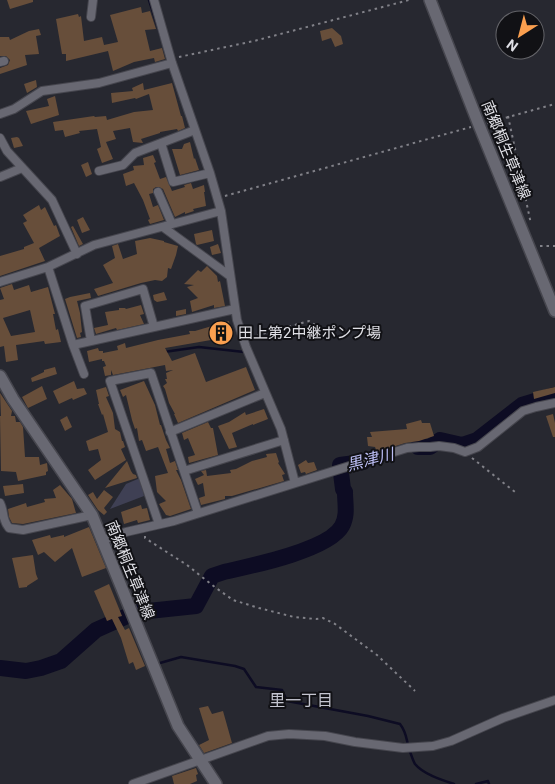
<svg xmlns="http://www.w3.org/2000/svg" width="555" height="784" font-family="Roboto,'Noto Sans JP',sans-serif">
<rect width="100%" height="100%" fill="#272830"/>
<path fill="#3f4054" d="M 140,478 L 144,496 L 110,509 L 126,484 Z"/>
<g fill="none" stroke-linecap="round" stroke-linejoin="round">
<path stroke="#0d0c23" stroke-width="2.5" d="M 149,0 L 161,37
M 164,352 L 199,347 L 244,352
M 160,663 L 181,657 L 235,666 L 244,669 L 256,687 L 282,690 L 287,701 L 368,716 L 400,724 C 407,733 406,739 409,749 C 411,754 413,761 415,764 C 423,774 442,780 454,784
M 476,784 L 488,781 L 489,784"/>
<path stroke="#0d0c23" stroke-width="16" d="M 418,447 L 430,447 L 440,440 L 462,445 L 477,440 L 522,405 L 555,395
M 139,612 L 196,606 L 212,576 L 224,572 C 251,566 329,550 342,526 C 348,515 345,504 345,492 L 343,489 L 340,465 L 363,462
M 0,668 L 26,671 L 41,668 L 61,661 L 96,630 L 125,617"/>
</g>
<path fill="#674e3a" fill-rule="evenodd" d="M 7,0 L 33,0 L 33,2 L 10,9 Z
M 141,7 L 142,13 L 150,11 L 156,29 L 145,30 L 150,51 L 162,48 L 165,59 L 155,62 L 154,58 L 134,62 L 113,71 L 108,51 L 66,61 L 66,54 L 62,54 L 56,19 L 78,14 L 79,17 L 81,16 L 84,41 L 102,37 L 104,45 L 118,42 L 110,15 Z
M 332,28 L 341,36 L 343,44 L 335,47 L 331,38 L 322,41 L 320,31 Z
M 39,29 L 41,35 L 36,36 L 39,54 L 25,55 L 27,65 L 0,74 L 0,68 L 8,65 L 10,60 L 6,56 L 0,56 L 0,37 L 9,37 L 10,40 L 29,31 Z
M 36,80 L 37,87 L 27,93 L 24,84 Z
M 143,83 L 144,90 L 172,83 L 181,116 L 182,116 L 185,128 L 178,131 L 177,129 L 160,132 L 160,133 L 141,139 L 143,143 L 133,142 L 130,128 L 113,131 L 116,139 L 106,142 L 113,159 L 102,163 L 97,149 L 101,147 L 97,129 L 79,131 L 80,133 L 65,137 L 63,130 L 55,131 L 53,122 L 94,116 L 95,117 L 106,116 L 107,120 L 134,112 L 153,110 L 149,94 L 136,99 L 135,98 L 112,103 L 111,93 L 133,91 L 132,88 Z
M 55,96 L 59,115 L 31,124 L 26,111 L 49,106 L 47,99 Z
M 17,137 L 19,138 L 23,146 L 14,148 L 11,138 Z
M 190,142 L 194,159 L 195,158 L 199,170 L 180,175 L 172,149 L 182,149 L 184,144 Z
M 153,155 L 156,162 L 154,163 L 160,179 L 166,177 L 172,191 L 185,187 L 184,185 L 191,183 L 193,189 L 204,185 L 205,192 L 204,192 L 206,206 L 193,209 L 194,211 L 185,214 L 185,212 L 175,217 L 163,189 L 159,187 L 156,187 L 153,189 L 153,193 L 149,194 L 153,207 L 158,205 L 164,220 L 150,224 L 148,220 L 150,219 L 143,200 L 134,183 L 126,186 L 123,174 L 134,170 L 133,166 L 144,165 L 143,158 Z
M 88,162 L 92,174 L 86,177 L 81,165 Z
M 39,205 L 41,210 L 45,207 L 54,226 L 56,225 L 60,236 L 39,248 L 45,261 L 0,276 L 0,256 L 24,249 L 24,247 L 34,243 L 23,223 L 27,221 L 23,215 Z
M 83,217 L 90,230 L 82,233 L 77,220 Z
M 73,226 L 83,244 L 79,246 L 71,227 Z
M 212,230 L 214,241 L 197,245 L 196,244 L 194,234 Z
M 150,238 L 164,241 L 164,242 L 178,246 L 176,255 L 171,269 L 168,268 L 167,277 L 162,281 L 155,280 L 141,283 L 98,296 L 94,289 L 113,283 L 103,265 L 115,258 L 112,246 L 118,244 L 123,259 L 137,254 L 135,241 Z
M 218,244 L 221,253 L 212,255 L 210,247 Z
M 207,266 L 217,276 L 218,282 L 220,281 L 225,306 L 214,308 L 214,305 L 192,312 L 190,301 L 198,298 L 187,287 L 194,285 L 184,284 L 198,270 L 201,272 Z
M 12,284 L 14,290 L 29,285 L 31,292 L 48,287 L 55,314 L 53,314 L 56,330 L 58,329 L 61,342 L 45,344 L 44,341 L 16,345 L 18,360 L 6,362 L 4,346 L 0,347 L 0,300 L 4,299 L 0,288 ZM 30,310 L 35,332 L 11,336 L 3,318 Z
M 164,292 L 167,300 L 157,302 L 154,300 L 153,295 Z
M 90,293 L 91,298 L 77,301 L 80,313 L 82,332 L 80,333 L 81,337 L 77,338 L 65,299 L 70,297 Z
M 141,305 L 144,314 L 140,315 L 144,324 L 117,330 L 116,328 L 96,334 L 94,328 L 108,325 L 105,312 L 119,310 L 119,308 L 125,308 L 126,309 Z
M 186,309 L 186,314 L 176,316 L 176,311 Z
M 229,321 L 232,339 L 223,342 L 222,340 L 211,340 L 165,348 L 172,361 L 195,353 L 206,382 L 246,367 L 255,390 L 178,423 L 174,414 L 175,414 L 169,403 L 165,389 L 163,386 L 167,383 L 165,379 L 167,379 L 166,373 L 173,370 L 166,371 L 165,365 L 113,375 L 111,370 L 111,375 L 105,376 L 103,367 L 106,366 L 104,361 L 102,361 L 102,359 L 89,362 L 87,351 L 98,348 L 99,351 L 103,351 L 103,353 L 118,350 L 117,346 L 125,343 L 126,348 L 158,340 L 190,334 L 189,331 L 195,331 Z
M 55,367 L 57,374 L 32,382 L 31,378 L 44,372 L 44,370 Z
M 74,381 L 77,389 L 84,388 L 87,394 L 73,400 L 72,398 L 59,404 L 53,391 Z
M 144,381 L 155,405 L 160,425 L 161,425 L 166,440 L 170,448 L 166,449 L 170,463 L 175,461 L 178,470 L 176,470 L 181,480 L 191,509 L 170,516 L 166,515 L 159,504 L 166,501 L 157,492 L 155,476 L 168,473 L 158,447 L 146,451 L 142,440 L 139,441 L 137,428 L 135,429 L 132,420 L 126,395 L 123,397 L 120,390 Z
M 42,386 L 47,399 L 28,408 L 22,397 Z
M 106,387 L 109,396 L 106,397 L 113,413 L 115,429 L 120,432 L 122,441 L 123,441 L 125,447 L 121,449 L 126,460 L 95,480 L 88,470 L 101,460 L 98,449 L 89,451 L 86,441 L 108,432 L 103,414 L 102,415 L 98,404 L 99,404 L 96,390 Z
M 555,387 L 555,393 L 534,399 L 533,392 Z
M 0,393 L 12,411 L 11,416 L 15,416 L 16,422 L 20,422 L 23,427 L 25,457 L 39,457 L 40,465 L 47,463 L 48,471 L 46,472 L 46,475 L 18,481 L 16,472 L 1,471 L 0,416 L 1,416 Z
M 264,409 L 268,419 L 253,425 L 253,424 L 232,433 L 237,447 L 229,449 L 218,426 L 229,422 L 245,412 L 246,415 Z
M 553,414 L 555,423 L 555,437 L 553,437 L 546,416 Z
M 67,416 L 72,427 L 65,431 L 60,420 Z
M 421,420 L 422,423 L 430,423 L 434,436 L 419,441 L 405,443 L 377,452 L 375,447 L 368,446 L 367,437 L 372,437 L 370,432 L 407,429 L 406,424 Z
M 208,422 L 211,428 L 213,428 L 218,455 L 189,463 L 188,457 L 195,455 L 188,438 L 184,440 L 182,433 Z
M 276,453 L 279,462 L 278,463 L 285,474 L 282,475 L 284,481 L 232,496 L 225,496 L 225,499 L 201,505 L 199,498 L 205,496 L 203,483 L 198,485 L 195,479 L 204,475 L 201,471 L 206,470 L 207,476 L 231,473 L 230,470 L 236,469 L 252,461 L 267,457 L 266,454 Z
M 306,460 L 308,463 L 314,462 L 317,470 L 306,474 L 305,472 L 301,473 L 298,465 Z
M 127,461 L 131,471 L 133,474 L 136,475 L 137,478 L 105,488 Z
M 23,484 L 24,493 L 5,496 L 3,486 Z
M 60,485 L 72,499 L 76,513 L 23,524 L 12,523 L 9,517 L 8,509 L 26,503 L 27,507 L 45,502 L 44,499 L 56,498 L 53,490 Z
M 104,490 L 113,497 L 104,508 L 107,512 L 104,515 L 98,510 L 88,495 L 93,492 L 97,499 Z
M 141,505 L 142,509 L 147,508 L 150,520 L 138,523 L 137,520 L 124,524 L 121,512 Z
M 89,527 L 106,568 L 82,577 L 72,548 L 55,562 L 44,552 L 38,555 L 32,540 L 50,535 L 51,538 L 64,535 L 64,537 Z
M 33,555 L 36,574 L 38,579 L 27,586 L 27,587 L 19,588 L 12,558 Z
M 109,584 L 122,616 L 118,617 L 125,630 L 129,628 L 145,666 L 136,670 L 133,662 L 129,664 L 121,638 L 112,619 L 107,621 L 94,591 Z
M 208,706 L 212,714 L 223,711 L 232,743 L 204,753 L 199,745 L 209,740 L 199,708 Z
M 196,768 L 198,774 L 196,775 L 197,781 L 190,784 L 174,784 L 172,776 Z"/>
<g fill="none" stroke-linecap="round" stroke-linejoin="round">
<defs>
<path id="street" d="M 154,0 L 172,63 L 210,173 L 221,211 L 237,320 L 246,347 L 281,429 L 295,483
M 91,17 L 93,0
M 0,62 L 4,61
M 0,114 L 14,109 L 42,91 L 99,83 L 172,63
M 0,138 L 7,151 L 52,200 L 77,254
M 161,143 L 173,182 L 210,173
M 99,171 L 123,165 L 135,153 L 195,130
M 0,177 L 22,168
M 158,192 L 172,224
M 163,227 L 230,276
M 48,267 L 73,345
M 0,282 L 48,267 L 94,245 L 221,211
M 91,341 L 85,306 L 143,289 L 154,327
M 84,374 L 73,345 L 235,309
M 170,432 L 265,393
M 184,471 L 284,440
M 0,503 C 5,513 1,518 9,528 L 23,530 L 92,515
M 159,524 L 110,381 L 151,373 L 198,513
M 103,540 L 126,532 L 174,521 L 407,448 L 419,447 L 430,447 L 439,446 L 454,448 L 465,452 L 478,447 L 523,411 L 536,407 L 555,403
M 133,784 L 268,736 L 289,734 L 325,736 L 355,742 L 403,748 L 433,746 L 451,741 L 503,718 L 555,700"/>
<path id="secondary" d="M 430,0 L 479,125 L 555,311
M 0,376 L 13,399 L 92,515 L 178,726 L 216,784"/>
</defs>
<use href="#street" stroke="#46464e" stroke-width="10"/>
<use href="#secondary" stroke="#46464e" stroke-width="14"/>
<path stroke="#818188" stroke-width="2" stroke-dasharray="2.5 4" stroke-linecap="butt" d="M 179,57 L 254,41 L 409,0
M 508,116 L 531,224
M 487,123 L 555,104
M 225,196 L 471,127
M 540,246 L 555,246
M 251,337 L 309,321 L 314,324 L 317,330
M 472,458 L 515,492 L 514,495
M 145,536 L 145,538 L 187,565 L 216,588 L 233,600 L 259,608 L 294,617 L 316,619 L 323,618 L 335,624 L 377,655 L 415,691"/>
<use href="#street" stroke="#686872" stroke-width="8"/>
<use href="#secondary" stroke="#686872" stroke-width="11"/>
</g>
<defs>
<symbol id="building-disc" viewBox="-11 -11 22 22"><circle r="9.5" fill="#fa9f4f" stroke="#111115"/><path d="M-4-6H4V6H1V3H-1V6H-4ZM-2.5-4.3h1.7v1.8h-1.7ZM.8-4.3h1.7v1.8H.8ZM-2.5-1h1.7V.8h-1.7ZM.8-1h1.7V.8H.8Z" fill="#111"/></symbol>
</defs>
<g fill-rule="evenodd">
<use href="#building-disc" x="207" y="319" width="28" height="28"/>
</g>
<g text-anchor="middle" stroke-width="4" stroke-linejoin="round" paint-order="stroke">
<g font-size="15" fill="#e0e0e6" stroke="#111115">
<text transform="translate(506 150) rotate(68)" y="5">南郷桐生草津線</text>
<text transform="translate(130 570) rotate(68)" y="5">南郷桐生草津線</text>
</g>
<g font-size="15" fill="#e0e0e6" stroke="#111115" text-anchor="start">
<text x="238" y="338">田上第2中継ポンプ場</text>
</g>
<g font-size="16" font-style="italic" fill="#bcbef5" stroke="#111115">
<text transform="translate(370 459) rotate(-14)" y="6">黒津川</text>
</g>
<g font-size="16" fill="#c3c4cf" stroke="#111115">
<text x="301" y="706">里一丁目</text>
</g>
</g>
<g transform="translate(520 35) rotate(216)"><circle r="24" fill="#111115" stroke="#646469"/>
<path d="M0-4L9 19L0 12L-9 19Z" fill="#fa9f4f"/>
<text y="-8" font-size="14" font-weight="bold" text-anchor="middle" fill="#e0e0e6">N</text>
</g>
</svg>
